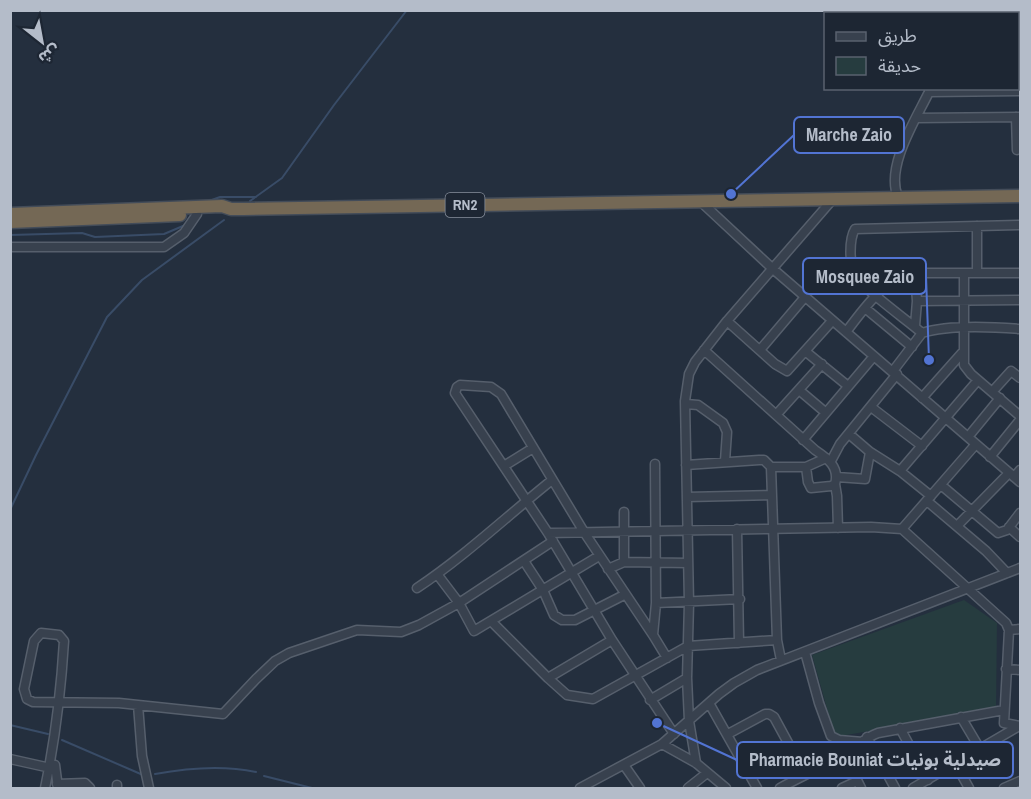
<svg xmlns="http://www.w3.org/2000/svg" width="1031" height="799" font-family="'Archivo Narrow','Noto Sans Arabic',sans-serif">
<rect width="100%" height="100%" fill="#242f3e"/>
<path fill="#263c3f" d="M 964,600 L 997,623 L 996,709 L 835,737 L 812,655 Z"/>
<g fill="none" stroke-linecap="round" stroke-linejoin="round">
<path stroke="#394c67" stroke-width="2" d="M 209,201 L 220,197 L 256,197
M 250,201 L 282,178 L 334,105 L 407,10
M 10,235 L 82,233 L 95,237 L 164,234 L 183,226
M 10,510 L 36,455 L 107,317 L 142,280 L 224,220
M 10,725 L 48,734
M 62,740 L 143,775
M 155,774 C 187,768 223,765 256,772
M 264,776 L 312,788"/>
<defs>
<path id="minor" d="M 1018,14 L 1020,12
M 1018,58 L 1020,58
M 929,92 L 1020,91
M 1016,117 L 1017,150
M 917,118 L 1020,117
M 898,197 C 885,167 916,119 929,92 L 929,88
M 700,201 L 773,269 L 1020,482
M 10,247 L 164,247 L 184,233 L 197,214
M 964,273 L 964,365 L 971,374 L 1020,416
M 977,273 L 977,226
M 917,301 L 1020,300
M 865,308 L 912,347
M 727,321 L 775,364 L 787,371 L 832,321
M 915,326 L 917,301 L 915,273
M 846,332 C 864,309 884,278 915,273 L 1020,273
M 922,333 C 907,320 863,289 855,275 C 849,264 849,239 855,229 L 1020,225
M 704,350 L 815,450 C 827,458 840,467 835,484 L 831,486 L 811,488 L 808,482 L 806,467
M 760,350 L 805,297
M 805,351 L 848,386
M 893,371 L 922,333 C 947,325 994,327 1020,329
M 799,390 L 825,412
M 992,392 L 1011,371 L 1020,378
M 922,398 L 962,353
M 686,404 L 698,405 L 723,423 L 727,432 L 725,461
M 871,407 L 922,446
M 776,415 L 822,364
M 849,434 L 870,452
M 968,437 L 1000,398
M 803,440 L 874,356
M 990,457 L 1020,420
M 831,461 L 840,444 L 897,374
M 686,465 L 759,460 L 764,460 L 771,467 L 777,640 L 781,660
M 504,466 L 533,448
M 771,467 L 806,467 L 826,458
M 900,471 L 931,496
M 837,477 L 865,479 L 870,452 L 900,471 L 978,380
M 1014,477 L 1020,470
M 835,484 L 837,496 L 838,528
M 941,485 L 998,533 L 1007,530 L 1020,513
M 687,497 L 772,495
M 927,501 L 986,551 L 1007,573
M 624,512 L 624,562
M 957,526 L 1009,473
M 1009,527 L 1020,537
M 737,529 L 739,643
M 902,529 L 976,444
M 548,533 L 871,527 L 902,529 L 1006,623 L 1009,630 L 1004,723 L 1020,726
M 524,561 L 543,590 L 554,615 L 562,620 L 575,620 L 624,595
M 608,569 L 624,562 L 688,563
M 437,574 L 459,603 L 474,631 L 599,556
M 417,588 C 465,556 507,516 552,480
M 656,603 L 740,599
M 491,621 L 548,678 L 612,640
M 1009,630 L 1020,629
M 653,635 L 656,603 L 655,464
M 805,652 L 819,703 L 831,736 L 839,740 L 863,742
M 667,658 L 653,635 L 584,532 L 501,394 L 491,387 L 460,385 L 457,387 L 455,393 L 548,533 L 612,640 L 674,734
M 1006,669 L 1020,670
M 548,678 L 567,695 L 593,699 L 688,646 L 777,640
M 650,700 L 687,678
M 709,703 L 757,788
M 138,705 L 142,756 L 149,788
M 961,717 L 980,749
M 900,728 L 928,780
M 728,734 L 765,714 L 769,714 L 774,717 L 805,774
M 867,737 L 895,788
M 662,744 L 696,763 L 726,788
M 844,754 L 861,788
M 10,759 L 55,769
M 696,763 L 689,721 L 687,678 L 689,603 L 685,401 L 689,374 L 695,362 L 727,321 L 833,199
M 955,763 L 969,788
M 55,765 L 58,788
M 624,765 L 640,788
M 748,770 L 789,745
M 57,784 L 85,783 L 90,788
M 117,785 L 117,788
M 45,788 C 55,740 61,691 64,641 L 59,635 L 41,633 L 34,641 L 24,689 L 27,699 L 33,702 L 119,703 L 223,714 L 256,679 L 275,661 L 289,653 L 357,630 L 401,632 L 419,625 L 459,603 L 553,541
M 580,788 L 662,744 L 719,694 L 734,683 L 757,670 L 1020,568
M 688,788 L 707,773
M 780,788 C 802,776 825,766 846,753 C 857,746 866,737 878,733 L 1004,710
M 842,788 L 857,781
M 913,788 L 1019,726
M 1004,788 L 1020,781"/>
<path id="highway" d="M 10,214 L 222,206 L 231,209 L 243,209 L 1020,196
M 10,222 L 180,215"/>
</defs>
<use href="#minor" stroke="#565f6c" stroke-width="11"/>
<use href="#highway" stroke="#434c59" stroke-width="15"/>
<use href="#minor" stroke="#38414e" stroke-width="8"/>
<use href="#highway" stroke="#746855" stroke-width="12"/>
</g>
<g text-anchor="middle" stroke-width="5" stroke-linejoin="round" paint-order="stroke">
<rect fill="#1d2633" stroke="#878f9c" stroke-width="1.5" x="445.5" y="193" width="39" height="24" rx="4.5"/>
<g font-size="15" font-weight="bold" fill="#b4bcc9">
<text x="465" y="210">RN2</text>
</g>
</g>
<path fill="none" stroke="#5274d3" stroke-width="2" d="M731 194L794 135M929 360L926 276M657 723L737 760"/>
<g fill="#5274d3" stroke="#1d2633" stroke-width="2">
<circle cx="731" cy="194" r="6"/>
<circle cx="929" cy="360" r="6"/>
<circle cx="657" cy="723" r="6"/>
</g>
<g fill="#1d2633" stroke="#5274d3" stroke-width="2">
<rect x="794" y="117" width="110" height="36" rx="6"/>
<rect x="803" y="258" width="123" height="36" rx="6"/>
<rect x="737" y="742" width="276" height="36" rx="6"/>
</g>
<g font-size="18" text-anchor="middle" font-weight="bold" fill="#b4bcc9">
<text x="849" y="141">Marche Zaio</text>
<text x="865" y="283">Mosquee Zaio</text>
<text x="875" y="766">Pharmacie Bouniat صيدلية بونيات</text>
</g>
<rect width="1031" height="799" fill="none" stroke="#b4bcc9" stroke-width="24"/>
<rect x="824" y="12" width="195" height="78" fill="#1d2633" stroke="#59626f" stroke-width="1.5"/>
<rect x="836" y="32" width="30" height="9" fill="#38414e" stroke="#59626f" stroke-width="1.5"/>
<text x="878" y="42" font-size="18" fill="#b4bcc9">طريق</text>
<rect x="836" y="57" width="30" height="18" fill="#263c3f" stroke="#59626f" stroke-width="1.5"/>
<text x="878" y="72" font-size="18" fill="#b4bcc9">حديقة</text>
<g transform="translate(42 42) rotate(149)" stroke="#1d2633" stroke-width="4.5" paint-order="stroke">
<path d="M0-4.5L10 22L0 15L-10 22Z" fill="#b4bcc9"/>
<text y="-9" font-size="16" font-weight="bold" text-anchor="middle" fill="#b4bcc9">ش</text>
</g>
</svg>
